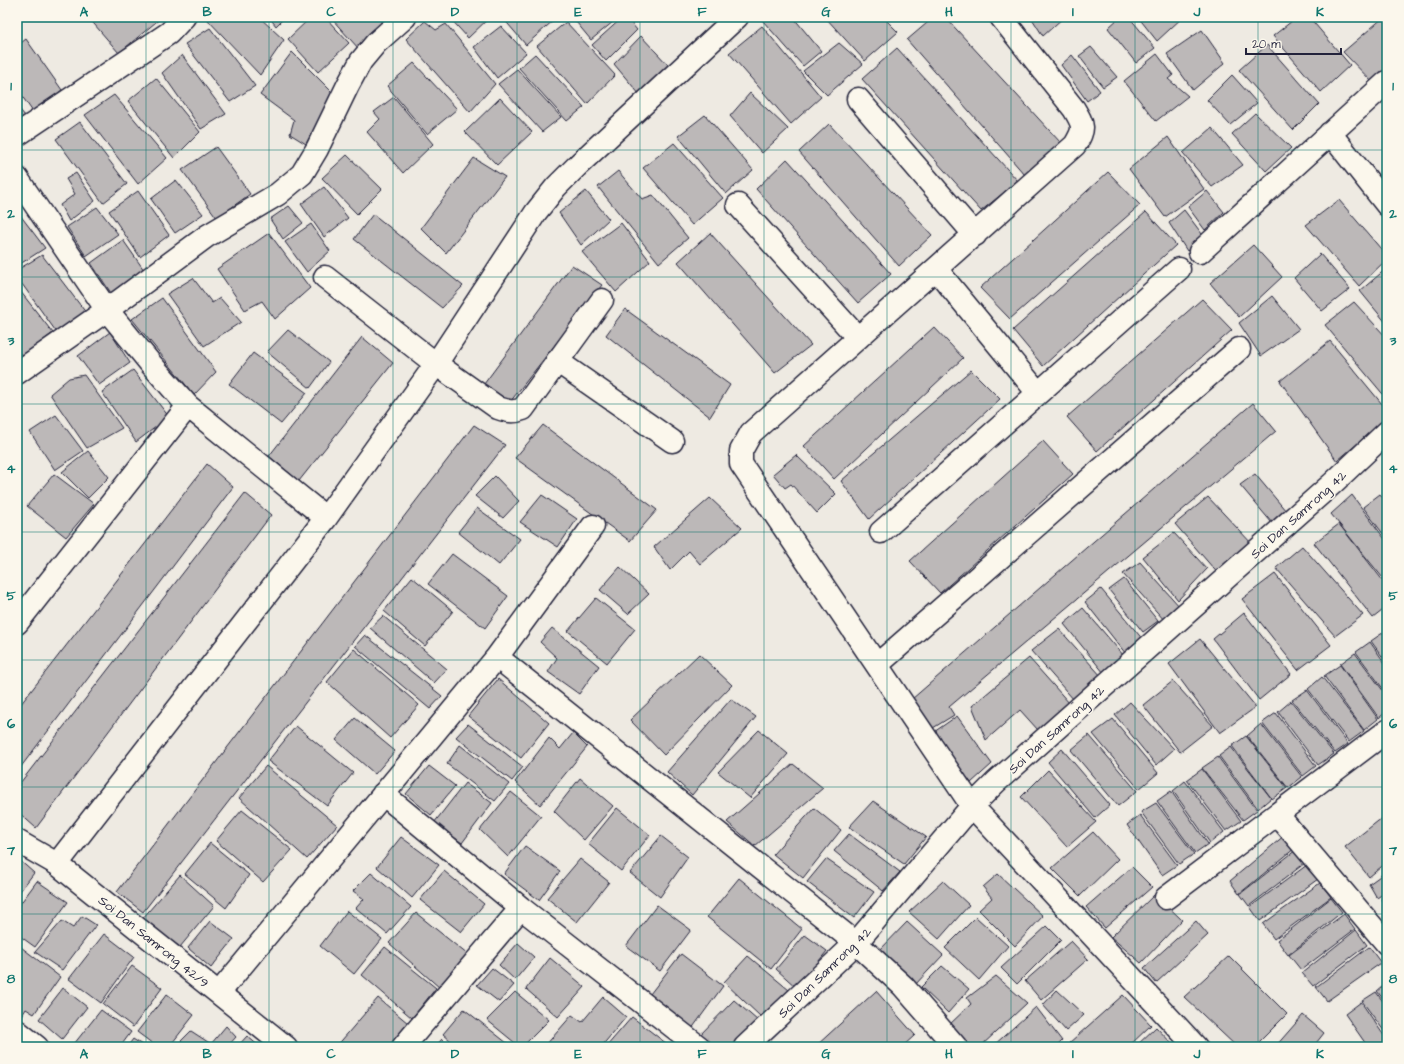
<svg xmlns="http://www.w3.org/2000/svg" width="1404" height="1064" font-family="'Architects Daughter',sans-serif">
<rect width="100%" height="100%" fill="#eeeae2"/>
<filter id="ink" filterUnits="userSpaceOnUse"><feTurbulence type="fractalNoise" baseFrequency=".025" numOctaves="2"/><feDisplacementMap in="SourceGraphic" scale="8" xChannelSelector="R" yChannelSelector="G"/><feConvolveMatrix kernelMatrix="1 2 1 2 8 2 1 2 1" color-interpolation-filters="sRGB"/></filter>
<g filter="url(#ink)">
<path fill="#bcb8b8" stroke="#22223b" d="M 88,17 L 162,17 L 119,53 Z
M 207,17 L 259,17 L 284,40 L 260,75 L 206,18 Z
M 269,17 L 285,17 L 276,26 Z
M 311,17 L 325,17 L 349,43 L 318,72 L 288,39 Z
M 330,17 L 382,17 L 388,23 L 359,49 Z
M 449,17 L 490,17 L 468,38 Z
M 502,17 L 554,17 L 555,19 L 526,45 Z
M 572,17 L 619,17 L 591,40 Z
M 623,17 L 626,17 L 637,30 L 606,61 L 592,45 Z
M 766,17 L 793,17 L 821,51 L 803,66 L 762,20 Z
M 825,17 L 883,17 L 898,32 L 865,61 Z
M 934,17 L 945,17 L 1061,143 L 1025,175 L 907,40 Z
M 1031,17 L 1064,17 L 1043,36 Z
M 1120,17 L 1129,17 L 1155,48 L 1136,63 L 1108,28 Z
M 1138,17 L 1183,17 L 1157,41 Z
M 1297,17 L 1309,17 L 1350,65 L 1321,92 L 1273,36 Z
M 1384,17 L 1387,17 L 1387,76 L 1376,86 L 1343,52 Z
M 425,21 L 436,30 L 446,24 L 495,84 L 470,112 L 406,39 Z
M 566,22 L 615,75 L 587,104 L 537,46 Z
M 501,26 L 526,53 L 497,78 L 474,47 Z
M 762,26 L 821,97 L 791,124 L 729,53 Z
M 210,28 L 255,86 L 230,102 L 185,44 Z
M 1202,30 L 1225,63 L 1193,90 L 1167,54 Z
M 641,36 L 670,67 L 640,95 L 614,64 Z
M 26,39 L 62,90 L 33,112 L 17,89 L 17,46 Z
M 839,43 L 863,64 L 827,95 L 803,71 Z
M 1267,45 L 1319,104 L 1293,130 L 1239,70 Z
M 1091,47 L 1117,77 L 1103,87 L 1079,56 Z
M 897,48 L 1018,181 L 981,211 L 862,79 Z
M 292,52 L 333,93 L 306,144 L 290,134 L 294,120 L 260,95 Z
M 535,54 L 584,107 L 567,121 L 519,68 Z
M 1157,54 L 1173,75 L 1168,79 L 1188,96 L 1156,121 L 1124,81 Z
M 182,55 L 226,114 L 201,129 L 162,73 Z
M 1072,55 L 1100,91 L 1087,101 L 1061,65 Z
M 414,63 L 457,109 L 427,134 L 387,86 Z
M 517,69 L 561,117 L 542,132 L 498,84 Z
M 1232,75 L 1257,103 L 1230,125 L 1207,100 Z
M 156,78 L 200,132 L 174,158 L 128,101 Z
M 750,93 L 788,129 L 762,153 L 730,116 Z
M 114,95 L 167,158 L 138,184 L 85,115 Z
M 394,97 L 433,144 L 403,173 L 367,132 L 380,119 L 374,112 Z
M 500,98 L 532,132 L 497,165 L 465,132 Z
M 17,106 L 25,116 L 17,121 Z
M 1255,113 L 1291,148 L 1266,171 L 1232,134 Z
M 705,115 L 753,170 L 726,194 L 678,136 Z
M 80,122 L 127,184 L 103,203 L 56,139 Z
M 829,124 L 932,235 L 899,266 L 799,152 Z
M 1212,128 L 1243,165 L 1212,187 L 1183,153 Z
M 1168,137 L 1204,189 L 1165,217 L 1129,169 Z
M 674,143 L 723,198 L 692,225 L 643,168 Z
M 216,147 L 250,194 L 217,218 L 182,170 Z
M 347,155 L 382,189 L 357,214 L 322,178 Z
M 474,158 L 505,177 L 446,253 L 421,228 Z
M 787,159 L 891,274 L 858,303 L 756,189 Z
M 618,171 L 642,199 L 653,195 L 688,238 L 659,263 L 598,187 Z
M 1108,172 L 1140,205 L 1010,319 L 980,288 Z
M 76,173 L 95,201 L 69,221 L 60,205 L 75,194 L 66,179 Z
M 176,180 L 203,214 L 175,233 L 151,199 Z
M 324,187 L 348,218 L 324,237 L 301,204 Z
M 138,191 L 169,235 L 140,257 L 109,211 Z
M 586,191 L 609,219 L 581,245 L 559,213 Z
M 1207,191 L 1224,212 L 1205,230 L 1188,207 Z
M 1339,200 L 1387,256 L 1387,259 L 1359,286 L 1306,225 Z
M 289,206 L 303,223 L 283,239 L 270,219 Z
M 97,207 L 118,234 L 86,256 L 67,227 Z
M 1184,210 L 1205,238 L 1187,251 L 1169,223 Z
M 17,211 L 45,248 L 17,266 Z
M 1146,212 L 1176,245 L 1043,366 L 1013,330 Z
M 373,214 L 463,286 L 442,308 L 354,239 Z
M 621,223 L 650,261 L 616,292 L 582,252 Z
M 311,224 L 330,251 L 307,272 L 285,242 Z
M 269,233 L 310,288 L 275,319 L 262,301 L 245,310 L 217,269 Z
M 710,233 L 811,345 L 775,373 L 678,262 Z
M 123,240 L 144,270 L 113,296 L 91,263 Z
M 1253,245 L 1282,277 L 1239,317 L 1210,283 Z
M 1320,254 L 1350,289 L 1322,311 L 1294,278 Z
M 42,255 L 87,314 L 60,337 L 17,277 L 17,270 Z
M 572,265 L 602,285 L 510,402 L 484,384 Z
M 1387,268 L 1387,324 L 1360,291 Z
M 193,278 L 212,303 L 220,298 L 241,322 L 204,346 L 167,294 Z
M 17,287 L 53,333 L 22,356 L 17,350 Z
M 1272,296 L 1299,329 L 1261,356 L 1239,323 Z
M 162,298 L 216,372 L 194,395 L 132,319 Z
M 1202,299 L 1232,330 L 1097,451 L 1067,417 Z
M 1354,302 L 1387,338 L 1387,399 L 1325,325 Z
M 625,309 L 730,385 L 710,417 L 606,335 Z
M 934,327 L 963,358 L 834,479 L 804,446 Z
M 288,330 L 329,362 L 310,388 L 267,352 Z
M 110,332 L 130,363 L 99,385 L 78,356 Z
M 362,337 L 393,363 L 299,481 L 269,456 Z
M 1330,341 L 1387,410 L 1387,418 L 1337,461 L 1280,381 Z
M 253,353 L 307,393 L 281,424 L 229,384 Z
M 133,370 L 169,417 L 136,442 L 102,392 Z
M 971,370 L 1000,399 L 869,519 L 841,481 Z
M 84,375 L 122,428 L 87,448 L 50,394 L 69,378 Z
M 1253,403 L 1276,431 L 949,707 L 954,715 L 933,728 L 912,699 Z
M 56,415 L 83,451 L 55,470 L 30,432 Z
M 474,425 L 505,445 L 143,912 L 117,892 Z
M 543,425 L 657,510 L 630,541 L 515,458 Z
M 1043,441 L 1073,474 L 940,593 L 910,561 Z
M 88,451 L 109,477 L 88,498 L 62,472 Z
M 796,455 L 836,494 L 817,513 L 791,484 L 785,488 L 773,474 Z
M 207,464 L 233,487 L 17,772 L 17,709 Z
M 54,474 L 94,504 L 66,537 L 27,506 Z
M 1255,474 L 1286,511 L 1272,523 L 1240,485 Z
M 495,476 L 519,501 L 503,518 L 475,496 Z
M 245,493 L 271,515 L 36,828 L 17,811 L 17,787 Z
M 1380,494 L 1387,503 L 1387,539 L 1363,507 Z
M 542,495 L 577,519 L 558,547 L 520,522 Z
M 1352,495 L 1387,542 L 1387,583 L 1331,514 Z
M 1208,497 L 1254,546 L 1220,576 L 1175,524 Z
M 710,498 L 742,528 L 700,564 L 689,551 L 670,570 L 654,547 Z
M 477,508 L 520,539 L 499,565 L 458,532 Z
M 1339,524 L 1387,586 L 1387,607 L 1373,618 L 1314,543 Z
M 1174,533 L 1207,569 L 1178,600 L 1143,557 Z
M 1302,546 L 1363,615 L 1335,636 L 1276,568 Z
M 452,554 L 508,596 L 485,628 L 428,584 Z
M 1140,562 L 1180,607 L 1165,621 L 1123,574 Z
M 620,567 L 649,594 L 628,614 L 600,590 Z
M 1275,574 L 1331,645 L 1298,670 L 1242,599 Z
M 412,577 L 453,611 L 425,646 L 384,611 Z
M 1124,579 L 1158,621 L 1143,632 L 1109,590 Z
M 1101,589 L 1144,641 L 1126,654 L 1085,602 Z
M 596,598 L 635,629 L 607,663 L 568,631 Z
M 1083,608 L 1124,656 L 1104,673 L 1064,624 Z
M 1244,613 L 1291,674 L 1259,700 L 1213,639 Z
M 383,616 L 447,669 L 434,683 L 370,628 Z
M 552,628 L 599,666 L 579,694 L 548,672 L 557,658 L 540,642 Z
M 1059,629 L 1102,677 L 1074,700 L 1031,651 Z
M 1384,632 L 1387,635 L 1387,663 L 1371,641 Z
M 365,635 L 442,696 L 430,709 L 355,646 Z
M 1200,639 L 1256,707 L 1220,733 L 1169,664 Z
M 1370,642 L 1387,666 L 1387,694 L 1356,652 Z
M 354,649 L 419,705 L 390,738 L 327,682 Z
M 1355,653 L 1387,696 L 1387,711 L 1379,718 L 1340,664 Z
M 699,654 L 732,685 L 664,755 L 630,720 Z
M 1029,658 L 1070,704 L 1038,730 L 1020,710 L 986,740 L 972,706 Z
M 1340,665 L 1378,719 L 1364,730 L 1324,676 Z
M 1322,677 L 1364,731 L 1349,742 L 1308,689 Z
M 498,679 L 549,723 L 521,758 L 468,716 Z
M 1173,681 L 1213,726 L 1180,752 L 1143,705 Z
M 1307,690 L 1348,744 L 1335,753 L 1292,700 Z
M 731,699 L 756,717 L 692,795 L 667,772 Z
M 1291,701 L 1334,754 L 1318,765 L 1278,712 Z
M 1130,702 L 1174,749 L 1156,765 L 1115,715 Z
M 1276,713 L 1316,766 L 1303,776 L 1262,723 Z
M 957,716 L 992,764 L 971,783 L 934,732 Z
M 355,718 L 395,751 L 375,774 L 336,740 Z
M 1113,719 L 1158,773 L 1139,789 L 1093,734 Z
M 468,724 L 523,767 L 512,781 L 456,737 Z
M 1261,724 L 1302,777 L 1288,788 L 1247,736 Z
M 296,726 L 353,773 L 327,806 L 268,761 Z
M 759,730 L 788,754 L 750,798 L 718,772 Z
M 573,733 L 587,747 L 540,805 L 515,782 L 549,738 L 560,749 Z
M 1089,735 L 1137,791 L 1118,806 L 1071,750 Z
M 1246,736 L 1287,788 L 1272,799 L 1232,746 Z
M 460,745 L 509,784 L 495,801 L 447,764 Z
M 1231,747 L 1271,798 L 1258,809 L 1219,756 Z
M 1062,749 L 1110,805 L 1095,818 L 1048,762 Z
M 1218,757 L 1257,810 L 1243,820 L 1202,768 Z
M 793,764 L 823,788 L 755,846 L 727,822 Z
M 266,766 L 337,825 L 307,859 L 239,798 Z
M 429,766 L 455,786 L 431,815 L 406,794 Z
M 1202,769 L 1241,821 L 1226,831 L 1187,780 Z
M 1048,770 L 1096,822 L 1067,847 L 1021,797 Z
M 580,778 L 613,806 L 584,840 L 554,811 Z
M 1185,781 L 1224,832 L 1210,843 L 1173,791 Z
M 465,783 L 492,803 L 462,843 L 434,823 Z
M 1171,791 L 1208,844 L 1195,853 L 1157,801 Z
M 511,792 L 541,816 L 508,857 L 480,830 Z
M 873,801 L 926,837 L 904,864 L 849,827 Z
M 1156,803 L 1194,854 L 1179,864 L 1141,812 Z
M 617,808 L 650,835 L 621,871 L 588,844 Z
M 814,808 L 841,830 L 803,878 L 773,854 Z
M 242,810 L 292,850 L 263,882 L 216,841 Z
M 1387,814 L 1387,862 L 1369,877 L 1345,847 Z
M 1140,815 L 1177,865 L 1162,875 L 1127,825 Z
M 1093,832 L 1118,859 L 1080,896 L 1052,868 Z
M 849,834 L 900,872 L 883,891 L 834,851 Z
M 1285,835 L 1295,848 L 1239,894 L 1230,881 Z
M 661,836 L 688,857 L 660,897 L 630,873 Z
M 401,837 L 439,865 L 412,898 L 377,867 Z
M 210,843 L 249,875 L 226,908 L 185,874 Z
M 525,846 L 560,871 L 539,900 L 504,874 Z
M 1296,850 L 1305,863 L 1249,906 L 1240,894 Z
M 17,858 L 34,873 L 17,895 Z
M 580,859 L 609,882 L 577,922 L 547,898 Z
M 826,859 L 874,892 L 854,918 L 807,882 Z
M 1307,865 L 1318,879 L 1260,921 L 1250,907 Z
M 1132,867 L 1152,887 L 1105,928 L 1086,907 Z
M 444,871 L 484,904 L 461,932 L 420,900 Z
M 1387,871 L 1387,891 L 1377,898 L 1369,884 Z
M 371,873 L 411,907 L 387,934 L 356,908 L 364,899 L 353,891 Z
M 998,874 L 1043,916 L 1015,946 L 979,910 L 992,898 L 983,887 Z
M 180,875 L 214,906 L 180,947 L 142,919 Z
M 739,878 L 802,929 L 771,969 L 707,917 Z
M 37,881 L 68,902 L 35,947 L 17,934 L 17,908 Z
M 943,881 L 969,905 L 939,939 L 909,912 Z
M 1320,883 L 1331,897 L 1274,939 L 1263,924 Z
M 1155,894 L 1182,920 L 1141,963 L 1111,937 Z
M 1387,896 L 1387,908 L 1382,899 Z
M 1331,898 L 1342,912 L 1288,955 L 1277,940 Z
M 657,905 L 691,930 L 660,971 L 626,946 Z
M 347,911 L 382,939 L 354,974 L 320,946 Z
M 416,913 L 468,955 L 440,988 L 389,943 Z
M 1344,914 L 1355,929 L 1301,970 L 1289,955 Z
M 82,916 L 96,925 L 62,970 L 35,952 L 62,921 L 73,928 Z
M 976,917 L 1008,946 L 979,980 L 945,948 Z
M 210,921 L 234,939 L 211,968 L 188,948 Z
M 1196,921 L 1208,935 L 1156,983 L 1144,968 Z
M 907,922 L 943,955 L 914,986 L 879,951 Z
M 1047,926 L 1061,940 L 1017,984 L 1001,968 Z
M 1356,930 L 1367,945 L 1313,986 L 1302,973 Z
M 104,934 L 134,957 L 101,1003 L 69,979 Z
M 805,935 L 827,951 L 797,988 L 776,969 Z
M 1071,941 L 1088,959 L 1041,1000 L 1025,981 Z
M 518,943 L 534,957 L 515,980 L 499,965 Z
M 17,944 L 60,977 L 34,1014 L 26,1009 L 18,1022 L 17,1020 Z
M 385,947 L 436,988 L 412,1018 L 362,975 Z
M 1369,947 L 1381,963 L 1327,1001 L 1316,987 Z
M 681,954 L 723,986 L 691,1030 L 650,994 Z
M 748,956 L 789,990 L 761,1017 L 724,982 Z
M 1229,956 L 1287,1014 L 1254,1047 L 1237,1047 L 1184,997 Z
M 550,958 L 585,987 L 558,1017 L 526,989 Z
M 132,966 L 162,988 L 133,1027 L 103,1004 Z
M 942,966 L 969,989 L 948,1013 L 921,987 Z
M 492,968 L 514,985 L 499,1002 L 477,985 Z
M 996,976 L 1027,1003 L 980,1047 L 966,1047 L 948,1026 L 971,1004 L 967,998 Z
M 1387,983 L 1387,1004 L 1377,991 Z
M 63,988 L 87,1007 L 62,1039 L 39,1019 Z
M 1057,990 L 1084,1015 L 1066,1031 L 1043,1005 Z
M 876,991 L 915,1035 L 902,1047 L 817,1047 L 816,1046 Z
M 515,992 L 549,1020 L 522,1047 L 520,1047 L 487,1020 Z
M 1376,992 L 1387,1007 L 1387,1035 L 1362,1001 Z
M 167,994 L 194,1015 L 169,1047 L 157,1047 L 137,1032 Z
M 1123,995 L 1151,1025 L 1128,1047 L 1074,1047 L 1069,1043 Z
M 603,997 L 626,1017 L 601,1047 L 545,1046 L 572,1015 L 582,1022 Z
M 378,998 L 408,1023 L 388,1047 L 336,1047 Z
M 734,1000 L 758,1021 L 734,1047 L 709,1047 L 697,1038 Z
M 1361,1002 L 1387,1040 L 1387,1047 L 1368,1047 L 1345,1014 Z
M 1036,1007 L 1062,1041 L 1056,1047 L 994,1047 L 993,1046 Z
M 464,1009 L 512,1047 L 458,1047 L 443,1034 Z
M 101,1010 L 131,1032 L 120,1047 L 77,1047 L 74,1044 Z
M 1303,1015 L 1324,1033 L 1313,1047 L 1275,1047 Z
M 632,1017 L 667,1044 L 664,1047 L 606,1047 Z
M 226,1026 L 236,1037 L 227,1047 L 175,1047 L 191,1031 L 211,1044 Z
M 1156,1027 L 1175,1047 L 1135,1047 Z
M 247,1036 L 260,1047 L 237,1047 Z
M 133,1039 L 145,1047 L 127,1047 Z
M 442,1039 L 450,1047 L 435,1047 Z"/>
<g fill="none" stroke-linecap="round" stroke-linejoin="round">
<defs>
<path id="street" d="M 1001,17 L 1074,109 C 1084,126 1085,128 1075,145 L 751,433 L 741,451 L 741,464 L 972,806 L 1196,1047
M 858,99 L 975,235
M 1330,133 L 1387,205
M 17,135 L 169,33 L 184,17
M 17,178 L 107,310 L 151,364 L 188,406 L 326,518
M 738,205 L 858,338
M 1200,252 L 1387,82
M 936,269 L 1038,393
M 325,277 L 436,364 L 498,408 C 507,411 513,413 523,409 L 602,300
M 557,361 L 672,441
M 17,373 L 107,310 L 207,236 L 278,194 L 302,174 L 317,149 L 348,85 L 361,61 L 376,43 L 405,17
M 881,532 L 1179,269
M 17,623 L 188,406
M 497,657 L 856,943 L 903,986 L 956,1047
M 877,665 L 1239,349
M 383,794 L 521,908 L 699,1047
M 1277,814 L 1387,944
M 17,841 L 57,864 L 286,1047
M 57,864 L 326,518 L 436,364 L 536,212 L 556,187 L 578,165 L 737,17
M 1166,898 L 1387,731
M 219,993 L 497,657 L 593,526
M 17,1031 L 37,1047
M 403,1047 L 521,908
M 745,1047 L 856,943 L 972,806 L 996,782 L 1333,483 L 1387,432"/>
</defs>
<use href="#street" stroke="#22223b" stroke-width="25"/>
<use href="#street" stroke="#fbf7ec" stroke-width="22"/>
</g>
</g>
<path fill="none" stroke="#0f766e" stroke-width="1" stroke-opacity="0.55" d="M 146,17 L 146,1047M 269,17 L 269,1047M 393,17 L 393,1047M 517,17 L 517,1047M 640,17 L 640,1047M 764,17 L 764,1047M 887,17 L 887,1047M 1011,17 L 1011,1047M 1135,17 L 1135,1047M 1258,17 L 1258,1047M 17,150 L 1387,150M 17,277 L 1387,277M 17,404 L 1387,404M 17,532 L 1387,532M 17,660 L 1387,660M 17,787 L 1387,787M 17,914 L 1387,914"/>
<g text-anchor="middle" stroke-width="3" stroke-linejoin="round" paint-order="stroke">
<g font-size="13" fill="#22223b" stroke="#fbf7ec">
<text transform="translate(1298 514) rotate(-42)" y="5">Soi Dan Samrong 42</text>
<text transform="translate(1056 729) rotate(-42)" y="5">Soi Dan Samrong 42</text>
<text transform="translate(154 941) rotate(39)" y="5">Soi Dan Samrong 42/9</text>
<text transform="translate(824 972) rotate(-44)" y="5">Soi Dan Samrong 42</text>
</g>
</g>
<rect width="1404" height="1064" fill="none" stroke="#fbf7ec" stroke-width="44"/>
<path d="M1246 48v6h95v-6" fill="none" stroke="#22223b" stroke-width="2"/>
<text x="1252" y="48" font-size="12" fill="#22223b" stroke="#fbf7ec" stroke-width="3" paint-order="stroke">20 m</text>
<rect x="22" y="22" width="1360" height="1020" fill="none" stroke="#0f766e" stroke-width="1.5"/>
<g font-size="13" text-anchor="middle" font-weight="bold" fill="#0f766e">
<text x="84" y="16">A</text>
<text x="207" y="16">B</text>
<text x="331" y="16">C</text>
<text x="455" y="16">D</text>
<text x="578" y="16">E</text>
<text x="702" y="16">F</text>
<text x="826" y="16">G</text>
<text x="949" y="16">H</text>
<text x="1073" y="16">I</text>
<text x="1197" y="16">J</text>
<text x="1320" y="16">K</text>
<text x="11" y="90">1</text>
<text x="1393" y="90">1</text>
<text x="11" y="218">2</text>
<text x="1393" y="218">2</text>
<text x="11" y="345">3</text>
<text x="1393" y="345">3</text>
<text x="11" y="473">4</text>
<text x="1393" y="473">4</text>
<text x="11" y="600">5</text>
<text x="1393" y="600">5</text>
<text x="11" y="728">6</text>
<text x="1393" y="728">6</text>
<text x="11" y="855">7</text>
<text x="1393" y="855">7</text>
<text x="11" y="983">8</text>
<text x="1393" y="983">8</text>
<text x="84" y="1058">A</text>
<text x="207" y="1058">B</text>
<text x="331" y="1058">C</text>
<text x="455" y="1058">D</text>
<text x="578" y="1058">E</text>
<text x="702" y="1058">F</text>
<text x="826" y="1058">G</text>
<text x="949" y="1058">H</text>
<text x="1073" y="1058">I</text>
<text x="1197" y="1058">J</text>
<text x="1320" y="1058">K</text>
</g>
</svg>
